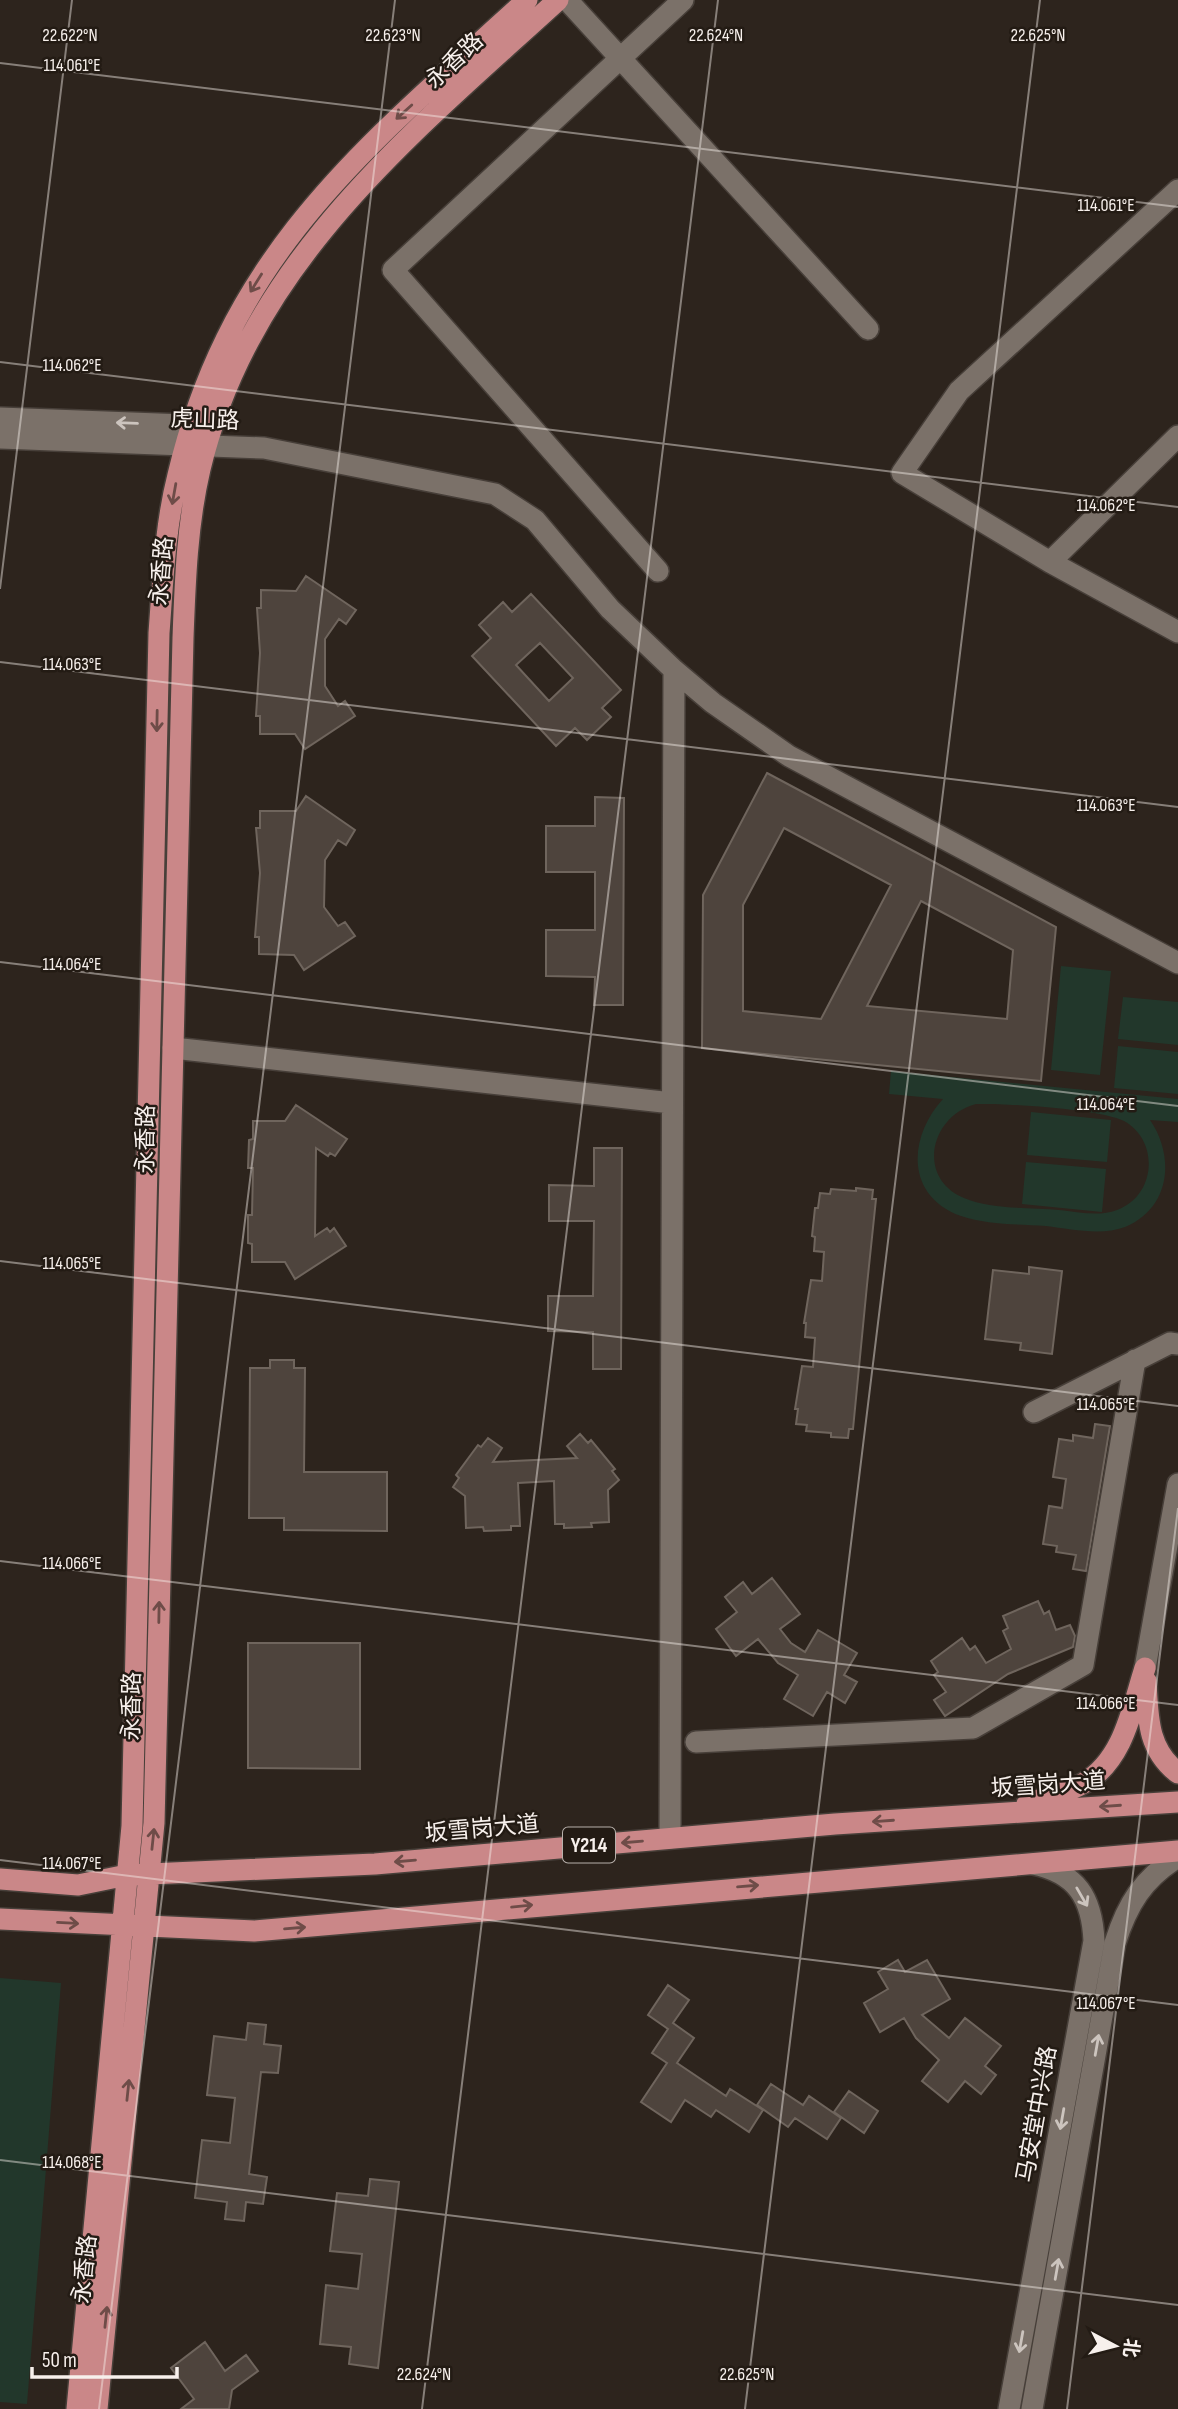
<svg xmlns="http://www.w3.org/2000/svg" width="1178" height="2409" font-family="'Sofia Sans Condensed','Noto Sans SC',sans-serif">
<rect width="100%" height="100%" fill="#2d241d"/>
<path fill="#22372b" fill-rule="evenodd" d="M 1061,966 L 1111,971 L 1100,1075 L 1051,1070 Z
M 1123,997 L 1178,1002 L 1178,1045 L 1118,1039 Z
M 1118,1046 L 1178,1052 L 1178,1094 L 1114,1088 Z
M 891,1071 L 1178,1099 L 1178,1122 L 1150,1120 C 1175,1156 1171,1208 1125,1227 C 1101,1236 1071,1229 1046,1226 C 1019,1224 987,1225 961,1216 C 905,1196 908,1137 943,1099 L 889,1094 ZM 976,1104 C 1005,1103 1101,1109 1124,1121 C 1160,1141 1156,1196 1117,1210 C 1099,1217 1078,1212 1059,1210 C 1030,1207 991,1210 964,1198 C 916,1178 930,1116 976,1104 Z
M 1031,1112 L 1111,1120 L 1107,1162 L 1027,1155 Z
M 1026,1162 L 1106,1169 L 1102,1212 L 1022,1204 Z
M 0,1978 L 61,1983 L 27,2404 L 0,2402 Z"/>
<path fill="#4e443d" stroke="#6f655d" stroke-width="2" fill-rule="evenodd" d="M 306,576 L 356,610 L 346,624 L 339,619 L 325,639 L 325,686 L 338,706 L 345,701 L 355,716 L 305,749 L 295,734 L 260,734 L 260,716 L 256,716 L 260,653 L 257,608 L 261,608 L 261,590 L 296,591 Z
M 531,594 L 621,690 L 602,708 L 611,717 L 587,740 L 575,728 L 556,746 L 472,656 L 491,638 L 479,625 L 503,602 L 512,612 ZM 540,643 L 573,678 L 549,701 L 516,665 Z
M 767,773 L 1056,927 L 1041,1081 L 702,1048 L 703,895 ZM 784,828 L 891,885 L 821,1019 L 743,1011 L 743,905 ZM 921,901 L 1013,950 L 1007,1019 L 867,1006 Z
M 306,796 L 355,830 L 346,845 L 338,840 L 325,860 L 324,907 L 338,926 L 345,922 L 355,936 L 304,970 L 294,955 L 259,954 L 259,937 L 255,937 L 260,873 L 256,828 L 260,828 L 260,811 L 296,811 Z
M 595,797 L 624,798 L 623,1005 L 594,1005 L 595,977 L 546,976 L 546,930 L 595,930 L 595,872 L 546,872 L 546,826 L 595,826 Z
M 296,1105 L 347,1139 L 335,1156 L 330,1153 L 328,1156 L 316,1148 L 315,1236 L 327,1228 L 330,1232 L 334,1228 L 346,1246 L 295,1279 L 285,1262 L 252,1262 L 252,1244 L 248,1243 L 248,1215 L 252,1215 L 253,1168 L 248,1168 L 249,1140 L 253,1139 L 253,1121 L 285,1121 Z
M 594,1148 L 622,1148 L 621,1369 L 593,1369 L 593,1332 L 548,1331 L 548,1296 L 593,1296 L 594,1221 L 549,1221 L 549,1185 L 594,1186 Z
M 856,1188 L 873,1190 L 872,1199 L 876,1199 L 867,1285 L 853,1429 L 849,1429 L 848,1438 L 831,1437 L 831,1433 L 806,1431 L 807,1425 L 796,1424 L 798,1409 L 795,1409 L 802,1366 L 813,1367 L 815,1338 L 805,1337 L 806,1323 L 804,1323 L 811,1280 L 822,1281 L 824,1252 L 814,1251 L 815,1237 L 812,1236 L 815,1208 L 818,1208 L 820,1193 L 830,1194 L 831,1189 L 856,1191 Z
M 1029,1267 L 1062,1271 L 1052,1354 L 1020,1350 L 1021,1343 L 985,1339 L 993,1270 L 1029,1274 Z
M 270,1360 L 294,1360 L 294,1368 L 305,1368 L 304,1472 L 387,1472 L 387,1531 L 284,1530 L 284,1518 L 249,1518 L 250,1368 L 270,1368 Z
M 1095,1424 L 1110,1426 L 1086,1571 L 1073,1569 L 1076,1555 L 1056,1552 L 1057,1546 L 1043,1544 L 1049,1506 L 1062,1508 L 1066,1479 L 1053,1477 L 1059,1439 L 1073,1441 L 1073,1435 L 1093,1438 Z
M 580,1434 L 588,1443 L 591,1440 L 615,1469 L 612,1471 L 619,1480 L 608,1490 L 609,1522 L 591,1523 L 592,1527 L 564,1528 L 564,1524 L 555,1524 L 554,1481 L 518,1483 L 520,1526 L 511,1526 L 511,1530 L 484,1531 L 483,1527 L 466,1528 L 465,1496 L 453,1487 L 459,1478 L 456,1475 L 478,1445 L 481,1447 L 488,1438 L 502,1448 L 493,1462 L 577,1458 L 567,1446 Z
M 772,1578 L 800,1614 L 780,1629 L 791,1643 L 805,1652 L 818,1630 L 857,1653 L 844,1675 L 857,1682 L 845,1703 L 827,1692 L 813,1716 L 784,1699 L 798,1675 L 778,1663 L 758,1639 L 736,1656 L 716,1629 L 737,1612 L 725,1597 L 743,1582 L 752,1594 Z
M 1038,1601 L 1044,1614 L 1049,1611 L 1056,1630 L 1070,1625 L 1075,1636 L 1073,1647 L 1008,1674 L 945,1716 L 934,1700 L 946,1692 L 934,1675 L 938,1672 L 931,1661 L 962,1638 L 970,1650 L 975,1646 L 986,1663 L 1011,1649 L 1003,1631 L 1008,1628 L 1003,1616 Z
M 248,1643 L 360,1643 L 360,1769 L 248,1768 Z
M 898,1960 L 905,1972 L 927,1960 L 950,1999 L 922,2015 L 949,2038 L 965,2018 L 1001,2046 L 985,2066 L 996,2075 L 981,2094 L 965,2081 L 948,2102 L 922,2081 L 939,2060 L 916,2038 L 904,2018 L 880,2032 L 864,2003 L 888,1989 L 878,1972 Z
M 668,1985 L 689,2000 L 673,2023 L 694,2038 L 677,2063 L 726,2096 L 730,2089 L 763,2110 L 749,2132 L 716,2110 L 711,2117 L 685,2100 L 671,2122 L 641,2102 L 667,2063 L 652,2053 L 668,2029 L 648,2015 Z
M 248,2023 L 266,2025 L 264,2044 L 281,2046 L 278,2073 L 261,2072 L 249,2174 L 267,2177 L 263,2204 L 246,2202 L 244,2221 L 225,2219 L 227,2202 L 195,2198 L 202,2140 L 230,2143 L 235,2098 L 207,2095 L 214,2036 L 246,2040 Z
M 771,2084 L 803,2105 L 809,2096 L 841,2118 L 827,2139 L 795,2118 L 788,2127 L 757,2105 Z
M 849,2091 L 878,2111 L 864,2133 L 834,2112 Z
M 370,2179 L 399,2182 L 378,2368 L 349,2364 L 351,2347 L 320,2344 L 326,2285 L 358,2289 L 362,2254 L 330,2251 L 337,2193 L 368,2196 Z
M 205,2342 L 225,2371 L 246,2355 L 258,2371 L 232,2390 L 229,2409 L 181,2409 L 194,2399 L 171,2368 Z"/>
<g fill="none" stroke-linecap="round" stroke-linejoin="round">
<defs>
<path id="minor" d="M 567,0 L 868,329
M 1178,190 L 959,391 L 902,473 L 1050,562 L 1178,632
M 0,418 L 211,426
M 0,438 L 264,448 L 495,494 L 535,520 L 610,609 L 674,670 L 713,703 L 789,756 L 1178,963
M 1050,562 L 1178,436
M 658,571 L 393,270 L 683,0
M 173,1048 L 672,1103
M 1034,1412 L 1170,1343 L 1178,1344
M 1145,1668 L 1178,1484
M 696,1742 L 973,1728 L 1083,1665 L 1135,1360
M 670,1838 L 674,670
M 1009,2409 L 1094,1941 C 1092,1898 1077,1873 1033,1864
M 1032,2409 L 1115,1943 C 1127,1905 1143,1878 1178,1857"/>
<path id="major" d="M 1146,1681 C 1148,1717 1147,1749 1178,1773
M 1027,1804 C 1046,1797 1067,1793 1084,1783 C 1124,1760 1132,1708 1145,1668
M 0,1879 L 78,1885 L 127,1875 L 375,1864 L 835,1824 L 1178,1802
M 0,1919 L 254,1931 L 1178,1851
M 77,2409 L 132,1826 L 159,633 C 163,580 165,526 178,475 C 231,251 366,147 527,0
M 97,2409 L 154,1823 L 183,638 C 185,583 187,524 200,469 C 250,262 408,137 558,0"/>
</defs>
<use href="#minor" stroke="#473f39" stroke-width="24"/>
<use href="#major" stroke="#473f39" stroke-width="24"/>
<use href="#minor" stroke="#7b7169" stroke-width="21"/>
<use href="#major" stroke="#ca8788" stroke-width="21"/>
</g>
<defs><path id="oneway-shaft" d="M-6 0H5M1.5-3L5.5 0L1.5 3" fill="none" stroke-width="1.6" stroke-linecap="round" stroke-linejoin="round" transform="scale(1.75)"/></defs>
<g stroke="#6e4c48">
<use href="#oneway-shaft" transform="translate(404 112) rotate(138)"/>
<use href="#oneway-shaft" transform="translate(256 283) rotate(122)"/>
<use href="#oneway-shaft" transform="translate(174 494) rotate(100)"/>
<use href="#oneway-shaft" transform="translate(157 721) rotate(91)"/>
<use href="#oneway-shaft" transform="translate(159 1612) rotate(-89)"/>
<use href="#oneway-shaft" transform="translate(1110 1806) rotate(176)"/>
<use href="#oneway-shaft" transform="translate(883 1821) rotate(176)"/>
<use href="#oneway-shaft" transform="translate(153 1839) rotate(-84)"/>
<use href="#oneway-shaft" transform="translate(632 1842) rotate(175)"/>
<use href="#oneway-shaft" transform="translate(405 1861) rotate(175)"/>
<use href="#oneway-shaft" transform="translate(748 1886) rotate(-5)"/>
<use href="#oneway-shaft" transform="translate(522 1906) rotate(-6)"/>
<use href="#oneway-shaft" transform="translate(68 1923) rotate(3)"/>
<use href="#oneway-shaft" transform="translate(295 1928) rotate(-5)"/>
<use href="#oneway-shaft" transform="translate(128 2090) rotate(-84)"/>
<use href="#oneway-shaft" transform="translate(106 2317) rotate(-84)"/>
</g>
<g stroke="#ccc4be">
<use href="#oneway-shaft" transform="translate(127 423) rotate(-178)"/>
<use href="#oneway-shaft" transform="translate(1082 1897) rotate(60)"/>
<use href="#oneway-shaft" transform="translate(1097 2045) rotate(-80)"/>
<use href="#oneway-shaft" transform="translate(1062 2119) rotate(100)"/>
<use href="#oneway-shaft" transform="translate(1057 2269) rotate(-80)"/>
<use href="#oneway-shaft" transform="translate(1021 2342) rotate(100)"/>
</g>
<path fill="none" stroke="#f7f0ec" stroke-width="2" stroke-opacity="0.45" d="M 0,63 L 1178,207M 0,362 L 1178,507M 0,589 L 72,0M 0,662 L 1178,807M 0,962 L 1178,1106M 0,1261 L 1178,1406M 0,1561 L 1178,1705M 0,1860 L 1178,2005M 0,2160 L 1178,2305M 99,2409 L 395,0M 422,2409 L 718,0M 745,2409 L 1040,0M 1067,2409 L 1178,1508"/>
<g text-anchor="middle" stroke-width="5" stroke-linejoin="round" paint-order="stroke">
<rect fill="#231b14" stroke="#b7b0ab" stroke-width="2" x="563" y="1827.5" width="52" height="35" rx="5"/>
<g font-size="21" font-weight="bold" fill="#f7f0ec">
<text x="589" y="1852">Y214</text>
</g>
<g font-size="23" fill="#f7f0ec" stroke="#231b14">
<text transform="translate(454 60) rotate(-43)" y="8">永香路</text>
<text transform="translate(205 419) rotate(2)" y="8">虎山路</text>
<text transform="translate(161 571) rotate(-85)" y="8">永香路</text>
<text transform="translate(145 1139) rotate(-89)" y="8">永香路</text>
<text transform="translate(131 1706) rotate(-89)" y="8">永香路</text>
<text transform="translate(1048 1784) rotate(-4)" y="8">坂雪岗大道</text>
<text transform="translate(482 1828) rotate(-5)" y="8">坂雪岗大道</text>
<text transform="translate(1036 2114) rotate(-80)" y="8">马安堂中兴路</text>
<text transform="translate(84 2269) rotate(-84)" y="8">永香路</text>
</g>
</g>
<g font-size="18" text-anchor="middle" fill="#f7f0ec" stroke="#231b14" stroke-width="5" stroke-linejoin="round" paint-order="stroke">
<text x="70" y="41">22.622°N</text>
<text x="393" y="41">22.623°N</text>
<text x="716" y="41">22.624°N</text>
<text x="1038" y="41">22.625°N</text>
<text x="72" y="71">114.061°E</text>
<text x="1106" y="211">114.061°E</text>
<text x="72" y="371">114.062°E</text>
<text x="1106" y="511">114.062°E</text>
<text x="72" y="670">114.063°E</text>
<text x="1106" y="811">114.063°E</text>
<text x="72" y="970">114.064°E</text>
<text x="1106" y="1110">114.064°E</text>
<text x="72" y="1269">114.065°E</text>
<text x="1106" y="1410">114.065°E</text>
<text x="72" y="1569">114.066°E</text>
<text x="1106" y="1709">114.066°E</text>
<text x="72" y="1869">114.067°E</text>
<text x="1106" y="2009">114.067°E</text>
<text x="72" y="2168">114.068°E</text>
<text x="424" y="2380">22.624°N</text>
<text x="747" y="2380">22.625°N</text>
</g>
<g transform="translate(1115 2346) rotate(97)" stroke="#231b14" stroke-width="5" paint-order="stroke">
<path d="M0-5L12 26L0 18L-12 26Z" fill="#f7f0ec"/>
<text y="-10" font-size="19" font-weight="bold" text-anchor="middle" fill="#f7f0ec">北</text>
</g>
<path d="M32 2367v10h145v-10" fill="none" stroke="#f7f0ec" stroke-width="3.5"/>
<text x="42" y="2367" font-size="21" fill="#f7f0ec" stroke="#231b14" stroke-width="5" paint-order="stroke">50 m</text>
</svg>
